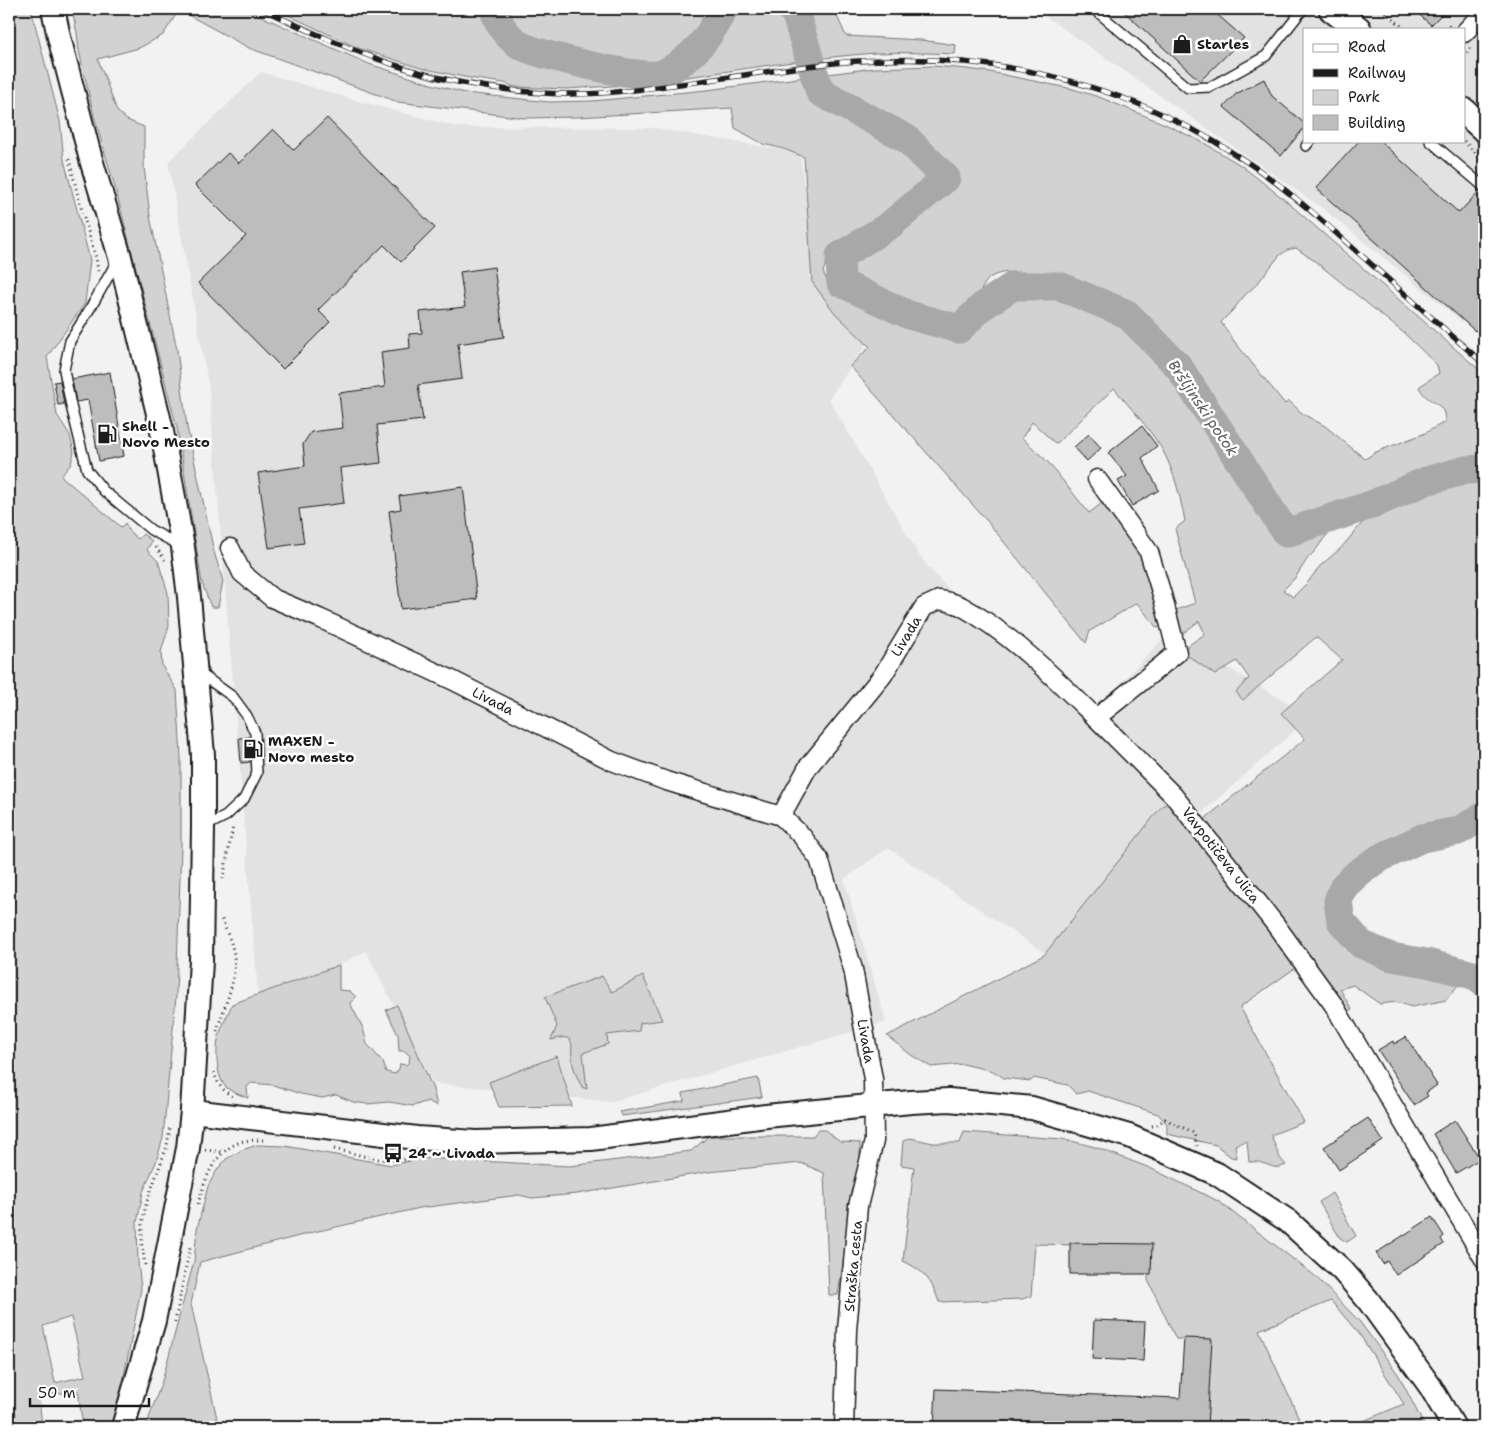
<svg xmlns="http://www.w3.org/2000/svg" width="1493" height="1436" font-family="'Shantell Sans',sans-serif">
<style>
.built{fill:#e2e2e2;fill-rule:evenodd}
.green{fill:#d2d2d2;stroke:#777;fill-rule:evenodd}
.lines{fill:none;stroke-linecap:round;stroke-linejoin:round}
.river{stroke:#a8a8a8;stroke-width:29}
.building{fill:#bdbdbd;stroke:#1c1c1c}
.service-casing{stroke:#1c1c1c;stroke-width:12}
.minor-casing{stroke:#1c1c1c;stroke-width:21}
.tertiary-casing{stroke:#1c1c1c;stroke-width:26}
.secondary-casing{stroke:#1c1c1c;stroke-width:29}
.path{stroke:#1c1c1c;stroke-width:3;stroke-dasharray:1 4;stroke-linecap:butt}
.service{stroke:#fff;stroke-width:9}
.minor{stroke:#fff;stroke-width:18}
.tertiary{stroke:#fff;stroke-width:22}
.secondary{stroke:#fff;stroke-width:25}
.rail-casing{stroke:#1c1c1c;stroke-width:5.5}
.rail{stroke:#fff;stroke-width:4;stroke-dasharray:11;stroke-linecap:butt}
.labels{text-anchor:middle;stroke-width:5;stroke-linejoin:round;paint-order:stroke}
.poi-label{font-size:14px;font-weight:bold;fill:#1c1c1c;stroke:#fff;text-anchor:start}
.street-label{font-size:14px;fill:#1c1c1c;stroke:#fff}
.water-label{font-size:15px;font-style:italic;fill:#5b5b5b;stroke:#fff}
</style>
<rect width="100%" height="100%" fill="#f2f2f2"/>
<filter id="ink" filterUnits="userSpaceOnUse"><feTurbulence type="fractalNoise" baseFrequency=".02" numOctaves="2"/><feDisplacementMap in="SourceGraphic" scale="10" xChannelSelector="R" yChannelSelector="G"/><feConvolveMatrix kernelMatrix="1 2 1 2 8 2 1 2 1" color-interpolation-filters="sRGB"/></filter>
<g filter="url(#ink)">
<g class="built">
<path d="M1035,9H1484V339L1322,208ZM1304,29H1464V141H1304Z"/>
<path d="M261,72L358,101L457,127L654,128L800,153L815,267L880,324L829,399L917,552L929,568L954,595L1097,709L1168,633L1311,716L1045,953L888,848L844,879L886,1022L611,1102L433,1083L366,951L259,1006L209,389L168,162Z"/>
</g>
<g class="green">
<path d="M9,9H31L60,121L64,160L90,260L85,303L47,357L57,415L70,435L74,452L71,464L61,476L121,527L125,523L130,532L138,539L143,534L152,541L147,550L158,561L168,593L169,626L161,652L162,666L177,690L181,758V848L176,996L163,1138L156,1162L143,1192L137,1223L138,1262L141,1289L120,1397L110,1427H83L78,1391L39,1396L42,1427H9ZM71,1317L85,1376L55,1383L43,1326Z"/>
<path d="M69,9H246L287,28L369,64L431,84L465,93L549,102L593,101L707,90L874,68L934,66L967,69L990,72L1073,89L1099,97L1165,124L1204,143L1242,166L1285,200L1484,374V462L1441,469L1367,502L1325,537L1315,551L1308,558L1295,578L1283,590L1293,597L1308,582L1320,566L1341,548L1368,516L1379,508L1428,487L1473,477H1484V806L1457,823L1435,824L1419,830L1361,863L1335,889L1333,912L1337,923L1348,939L1358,949L1369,957L1387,962L1462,980L1446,1000L1412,1007L1396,1002L1380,1004L1353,985L1340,989L1352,1010L1344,1013L1204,823L1207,817L1305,739L1281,713L1342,660L1316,637L1243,700L1236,692L1249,678L1237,661L1215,675L1183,652L1189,645L1205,634L1199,621L1182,634L1175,629L1171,612L1195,603L1175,529L1185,521C1179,491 1172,461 1154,437C1142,420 1127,404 1114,388L1056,444L1032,422L1022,438L1047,461L1089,513L1105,501L1143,557L1164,626L1157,628L1137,603L1090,631L1086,643L987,521L850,366L870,347L835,313L812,282L804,157L784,149L763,144L735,128L732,108L577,117L525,118L398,102L249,48L179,10L163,35L139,48L98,59L117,111L127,120L144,127V167L150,216L177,350L187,427L214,552L223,581L218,607H211L202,583L177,428L115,187L94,116L79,51L77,33L72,10ZM894,216L899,225L849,260L844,269L845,275L932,318C952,319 968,310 980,292C983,287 986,280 991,277C1007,268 1026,274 1043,277C1067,283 1090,289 1112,299C1144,313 1176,343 1197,370L1189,376L1164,358L1147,342L1122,323L1098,311L1039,291L1002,290L984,306L965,330L942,333L924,331L862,300L843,293L829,285L823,272L827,261L835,249ZM1296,248L1316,262L1405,334L1437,365L1439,373L1419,387C1428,406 1445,399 1445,422L1423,434L1376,452L1365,459L1325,426L1303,414L1289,401L1285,404L1234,341L1221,322L1232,311L1245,295L1257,284L1279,256L1287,250Z"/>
<path d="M275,9H484C487,15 488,25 492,30C510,56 548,65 577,71C595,74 613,73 628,85L566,89L515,87L504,83L469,78L421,68L358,48Z"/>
<path d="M502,9H716L693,43L659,64L622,66L585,60L540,46L520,37L510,28Z"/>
<path d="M734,9H777L791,20L807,17L801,9H836V14L846,36L921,40L956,45L955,54C928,53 901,52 875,53C810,58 745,69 680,78L708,51Z"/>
<path d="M1168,803L1181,817L1298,966L1240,1007L1304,1122L1271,1135L1280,1158L1286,1165C1274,1170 1273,1166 1262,1163C1258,1161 1253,1162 1249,1162L1247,1141L1235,1145L1237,1158L1231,1157L1216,1145L1167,1134V1124L1158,1114L1088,1091L1076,1094L1068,1085L1034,1078L1031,1081L1004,1078L993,1071L963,1064L931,1067L911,1055L887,1036L1044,955L1162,806Z"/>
<path d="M339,965V990L350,991L356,997L350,1003L363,1028L367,1044L383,1062L386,1072L395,1074L399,1069L400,1064L406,1065L409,1062L410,1056L405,1051H399L398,1035L386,1010L397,1005L433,1089L437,1106L428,1101L413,1106L389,1102L367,1104L353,1102L336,1095L322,1098L301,1094L273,1085L251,1083L247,1087L248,1098C241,1095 233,1093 227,1088C216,1079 215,1050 219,1036C222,1025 228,1014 232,1004Z"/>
<path d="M602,976L612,992L643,976L662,1020L640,1023L639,1031L607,1035L608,1044L583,1053L587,1089L582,1087C577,1077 572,1067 572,1056C571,1051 573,1044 570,1040C566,1035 557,1039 551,1040L557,1026L545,997Z"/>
<path d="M557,1056L572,1106L499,1107L489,1082Z"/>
<path d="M758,1078L762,1097L622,1116L619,1112L684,1101L683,1093Z"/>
<path d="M818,1130H825L840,1142L860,1143V1157L838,1295H829L824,1173L801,1163L708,1172L577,1194L532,1198L519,1195L420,1208L314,1232L200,1262L191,1304L219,1427H146L163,1378L194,1261L197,1229L208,1186L217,1170L226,1159L242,1150L257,1145L285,1146L391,1165L424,1158L569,1166L691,1151L709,1136H813Z"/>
<path d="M964,1132L1063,1139L1095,1147L1150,1168L1218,1201L1315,1276L1360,1322L1398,1374L1425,1427H1349L1404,1404L1360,1335L1331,1301L1259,1330L1303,1427H1206L1208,1340L1176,1339L1148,1280L1149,1247L1035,1244L1031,1296L1022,1299L939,1302C931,1279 924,1271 903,1261L914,1167L901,1165L903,1141L910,1138L933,1143H960Z"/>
<path d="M1332,1193L1356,1236L1347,1242L1340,1238L1319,1202Z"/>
</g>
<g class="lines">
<g class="river">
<path d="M494,9C498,24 506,36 520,45C537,55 646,81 662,74C678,67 695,53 706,38C713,29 718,18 724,9"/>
<path d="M791,9L795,12L820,92L907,139L946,178L890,225L840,256L841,283L909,315L959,329L983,306L1013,286H1059L1127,314L1178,366L1286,533L1371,505L1426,481L1466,470L1484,469"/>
<path d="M1484,816L1458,831L1422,838L1380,858L1358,873L1344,886L1338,901L1341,921L1361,944L1391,957L1427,963L1473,975L1484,983"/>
</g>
</g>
<g class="building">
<path d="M1121,9H1211L1244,38L1200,81Z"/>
<path d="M1413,9H1447L1431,25Z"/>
<path d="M1264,79L1272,96L1304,123V128L1281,156L1224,107L1236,94Z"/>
<path d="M327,118L435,228L401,262L384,245L318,310L330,322L283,369L198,283L246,236L195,185L228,153L239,163L273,129L294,150Z"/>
<path d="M1359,141H1380L1459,213L1479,191L1484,193V321L1475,331L1316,188Z"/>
<path d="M494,267L504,337L458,344L462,379L418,385L423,420L377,425L381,463L340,468L344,503L299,509L304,543L269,548L258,473L305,466L303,444L311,432L343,428L339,393L385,387L381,352L410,348L409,334L422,333L420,312L465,307L460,272Z"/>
<path d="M110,372L124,456L99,461L88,400L76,402L72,379Z"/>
<path d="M60,381L64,404L58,405L54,382Z"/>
<path d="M1142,426L1157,446L1142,458L1159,490L1132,506L1118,481L1127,476L1108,453Z"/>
<path d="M1089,434L1101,448L1087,461L1074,447Z"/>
<path d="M463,487L477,599L401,609L389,511L401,509L399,496Z"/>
<path d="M249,737L250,762L241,763L239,738Z"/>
<path d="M1406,1037L1437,1085L1426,1093L1428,1096L1414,1105L1378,1050L1393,1041L1394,1044Z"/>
<path d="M1368,1118L1383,1141L1339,1170L1324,1147Z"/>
<path d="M1455,1120L1480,1159L1456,1173L1433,1134Z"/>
<path d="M1432,1217L1444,1236L1441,1239L1444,1244L1396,1275L1387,1261L1383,1264L1376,1253Z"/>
<path d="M1070,1243L1152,1244L1151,1274H1070Z"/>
<path d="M1094,1320L1145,1322L1143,1361L1092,1359Z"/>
<path d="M1184,1338L1212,1339L1207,1427H934L936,1389L1180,1398Z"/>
</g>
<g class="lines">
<defs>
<g id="service">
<path d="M1094,9L1188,88L1210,87L1266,56L1303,9"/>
<path d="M1430,141L1484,187"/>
<path d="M1306,146L1310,141"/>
<path d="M117,261L94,302L70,341L64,370L71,406L87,470L104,491L151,530L181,546"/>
<path d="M198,672L233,697L247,716L255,733L257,773L244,799L226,816L204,827"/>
</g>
<g id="minor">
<path d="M1464,33L1484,12"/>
<path d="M1097,479L1149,552L1163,598L1177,653L1096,718L1173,795L1275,924L1333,1004L1484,1259"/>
<path d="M230,548L242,573L272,598L319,618L452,680L612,761L666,781L781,816L801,835L819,859L853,969L873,1079L874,1141L858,1206L847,1330L844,1427"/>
<path d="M781,816L808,767L883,675L924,607L939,600C946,601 954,603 961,606C1010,633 1056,679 1096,718"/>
</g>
<g id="tertiary">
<path d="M53,9L59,37L90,156L120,257L161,426L183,547L189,597L203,755V827L201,961L192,1111L188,1148L154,1321L123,1427"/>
<path d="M192,1111L417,1138L475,1142L591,1139L766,1116L911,1102L949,1100L1032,1108L1129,1136L1217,1174L1288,1221L1342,1270L1368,1300L1430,1386L1454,1427"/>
</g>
<g id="secondary">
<path d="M1332,9L1358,29"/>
<path d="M1464,111L1484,129"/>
</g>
</defs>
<use href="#service" class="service-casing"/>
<use href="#minor" class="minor-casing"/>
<use href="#tertiary" class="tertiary-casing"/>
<use href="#secondary" class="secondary-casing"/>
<g class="path">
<path d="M1381,9L1405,29"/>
<path d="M1445,29L1450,24"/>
<path d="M1464,57L1471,47"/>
<path d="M1464,141L1484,162"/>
<path d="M69,159L80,204L96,258L98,271"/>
<path d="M156,547L165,560"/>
<path d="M223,879L233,826"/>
<path d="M217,1031C224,1006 237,982 234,955C232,942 225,929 221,917"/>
<path d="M214,1072C217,1083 222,1090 232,1096"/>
<path d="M1152,1126L1157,1125L1165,1119L1194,1133L1197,1146"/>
<path d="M334,1149C363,1155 386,1165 416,1158"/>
<path d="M205,1150L224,1152"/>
<path d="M198,1204C205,1178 215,1149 244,1141C250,1140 257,1140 263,1140"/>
<path d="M145,1265L142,1245V1225L146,1204L167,1146L170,1126"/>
<path d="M175,1322L190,1247"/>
</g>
<use href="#service" class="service"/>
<use href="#minor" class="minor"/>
<use href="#tertiary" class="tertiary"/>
<use href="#secondary" class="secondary"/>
<defs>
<g id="rail">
<path d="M262,9C311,32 360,55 411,70C459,85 513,92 563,94C616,95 670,85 723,78C776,71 829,61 883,60C956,57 1030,67 1100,90C1153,107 1204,133 1250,164C1286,188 1322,220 1354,249C1397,287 1441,326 1484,364"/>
<path d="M1483,334L1484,335"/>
</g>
</defs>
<use href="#rail" class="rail-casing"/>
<use href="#rail" class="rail"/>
</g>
</g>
<defs>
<symbol id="shop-bare" viewBox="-9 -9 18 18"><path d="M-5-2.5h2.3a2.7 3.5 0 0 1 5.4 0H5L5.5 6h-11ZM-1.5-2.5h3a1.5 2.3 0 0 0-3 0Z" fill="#1c1c1c" stroke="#fff" stroke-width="2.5" paint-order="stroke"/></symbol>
<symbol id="fuel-bare" viewBox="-9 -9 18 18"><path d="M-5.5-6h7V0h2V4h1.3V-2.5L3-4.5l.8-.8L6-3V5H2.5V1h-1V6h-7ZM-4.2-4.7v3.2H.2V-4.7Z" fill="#1c1c1c" stroke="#fff" stroke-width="2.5" paint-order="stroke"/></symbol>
<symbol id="bus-bare" viewBox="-9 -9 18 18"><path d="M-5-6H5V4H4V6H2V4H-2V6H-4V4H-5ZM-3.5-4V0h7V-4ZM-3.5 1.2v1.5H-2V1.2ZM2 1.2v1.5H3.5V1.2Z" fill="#1c1c1c" stroke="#fff" stroke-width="2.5" paint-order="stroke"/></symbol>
</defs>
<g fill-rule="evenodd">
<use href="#shop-bare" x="1168" y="30" width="28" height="28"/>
<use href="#fuel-bare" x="93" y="420" width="28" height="28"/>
<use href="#fuel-bare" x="239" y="735" width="28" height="28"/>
<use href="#bus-bare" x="379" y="1139" width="28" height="28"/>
</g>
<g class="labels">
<g class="poi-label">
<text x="1197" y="49">Starles</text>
<text x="122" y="431">Shell -<tspan x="122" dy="16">Novo Mesto</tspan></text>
<text x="268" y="746">MAXEN -<tspan x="268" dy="16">Novo mesto</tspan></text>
<text x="408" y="1158">24 ~ Livada</text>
</g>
<g class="street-label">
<text transform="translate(906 636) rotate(-59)" y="5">Livada</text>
<text transform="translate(493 701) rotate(27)" y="5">Livada</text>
<text transform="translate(1221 855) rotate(52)" y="5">Vavpotičeva ulica</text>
<text transform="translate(866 1041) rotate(80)" y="5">Livada</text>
<text transform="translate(853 1266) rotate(-85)" y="5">Straška cesta</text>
</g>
<g class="water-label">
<text transform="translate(1203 408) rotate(56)" y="5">Bršljinski potok</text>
</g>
</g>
<rect width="1493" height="1436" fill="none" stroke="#fff" stroke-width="30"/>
<rect x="15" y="15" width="1463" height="1406" fill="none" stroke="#1c1c1c" stroke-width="2" filter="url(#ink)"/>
<rect x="1303" y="28" width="162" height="115" fill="#ffffff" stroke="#a4a4a4"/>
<rect x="1313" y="44" width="25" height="8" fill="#ffffff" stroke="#a4a4a4"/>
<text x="1348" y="52" font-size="15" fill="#1c1c1c">Road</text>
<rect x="1313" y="69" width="25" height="8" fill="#1c1c1c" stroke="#a4a4a4"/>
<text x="1348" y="78" font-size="15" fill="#1c1c1c">Railway</text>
<rect x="1313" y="90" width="25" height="15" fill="#d2d2d2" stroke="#a4a4a4"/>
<text x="1348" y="102" font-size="15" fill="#1c1c1c">Park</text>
<rect x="1313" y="115" width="25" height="15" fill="#bdbdbd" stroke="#a4a4a4"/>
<text x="1348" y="128" font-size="15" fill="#1c1c1c">Building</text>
<path d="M30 1398v8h119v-8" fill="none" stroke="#1c1c1c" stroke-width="2.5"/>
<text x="38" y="1398" font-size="15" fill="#1c1c1c" stroke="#ffffff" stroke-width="4" paint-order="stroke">50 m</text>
</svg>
